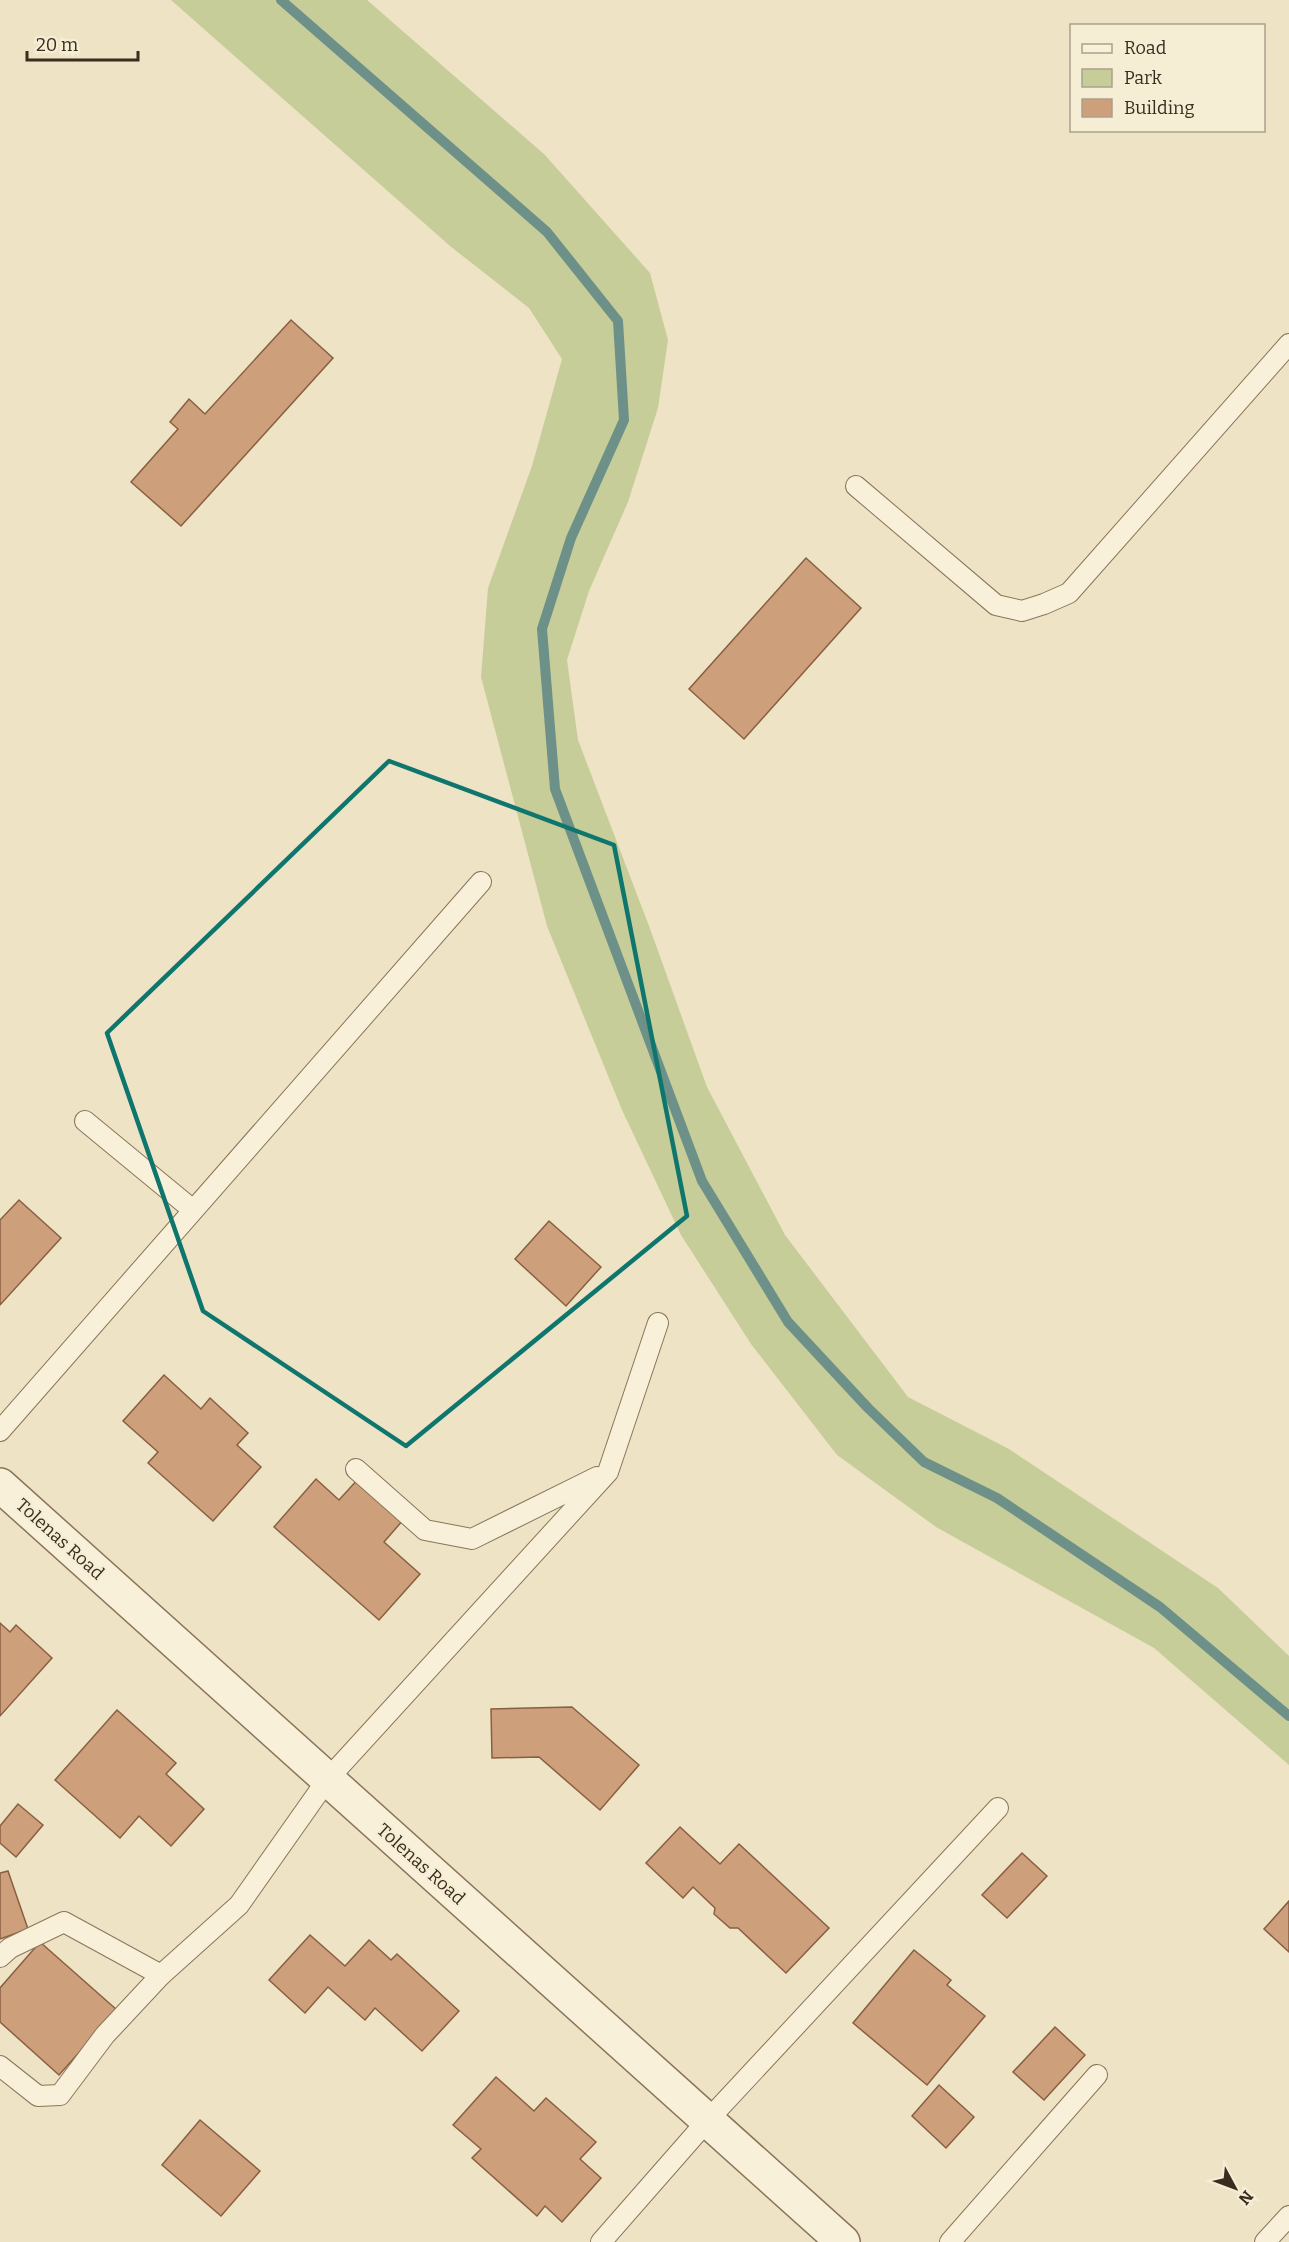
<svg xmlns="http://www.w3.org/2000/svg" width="1289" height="2242" font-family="Bitter,serif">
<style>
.green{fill:#c6cd99}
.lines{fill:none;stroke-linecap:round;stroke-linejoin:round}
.stream{stroke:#6d9189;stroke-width:10}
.building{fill:#cd9f7b;stroke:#895f41;stroke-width:1.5}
.service-casing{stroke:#8a755b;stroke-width:22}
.minor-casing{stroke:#8a755b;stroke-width:36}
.service{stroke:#f9f0d9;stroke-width:20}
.minor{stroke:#f9f0d9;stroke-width:33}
.marked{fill:none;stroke:#0f766e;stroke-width:4.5;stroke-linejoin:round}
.labels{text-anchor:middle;stroke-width:4.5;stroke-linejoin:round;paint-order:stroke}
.street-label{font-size:18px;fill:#3a2d1f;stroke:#f6edd5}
</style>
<rect width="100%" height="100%" fill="#eee3c5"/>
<path class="green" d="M171,0H367L544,154L650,273L668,340L658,408L628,502L589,591L567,660L578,740L649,926L707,1087L785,1235L908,1397L1009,1449L1218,1588L1289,1656V1765L1154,1648L936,1527L837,1455L751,1344L681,1235L622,1110L547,926L481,677L488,588L532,466L562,359L529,308L450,246Z"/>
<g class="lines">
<path class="stream" d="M281,0L547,232L618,321L624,420L571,538L542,629L555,789L702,1181L788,1322L868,1408L924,1462L997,1498L1160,1607L1289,1716"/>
</g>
<g class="building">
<path d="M291,320L333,358L181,526L131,482L178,429L170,422L189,399L205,414Z"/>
<path d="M806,558L861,608L744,739L689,689Z"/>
<path d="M19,1200L61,1238L0,1305V1220Z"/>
<path d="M549,1221L601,1267L566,1306L515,1259Z"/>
<path d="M164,1375L201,1409L210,1398L248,1433L237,1445L261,1467L213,1521L148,1463L158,1452L123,1421Z"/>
<path d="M359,1478L404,1519L384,1542L420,1574L379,1620L274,1527L316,1479L339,1500Z"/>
<path d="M0,1623L10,1632L16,1625L52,1658L0,1716Z"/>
<path d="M572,1707L639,1765L600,1810L539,1757L492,1758L491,1709Z"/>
<path d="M117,1710L176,1763L166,1774L204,1809L171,1846L139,1816L120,1838L55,1780Z"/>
<path d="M18,1804L43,1825L16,1857L0,1843V1826Z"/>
<path d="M680,1827L720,1864L739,1844L829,1928L786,1973L738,1928H730L714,1914L715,1908L693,1887L683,1898L646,1863Z"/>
<path d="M1022,1853L1047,1876L1007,1918L982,1895Z"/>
<path d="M8,1871L28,1929L0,1939V1873Z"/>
<path d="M1289,1901V1952L1264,1929Z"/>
<path d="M310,1935L345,1966L369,1940L391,1960L397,1954L459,2011L422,2051L375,2008L365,2020L328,1987L305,2013L269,1980Z"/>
<path d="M40,1942L117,2010L59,2075L0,2022V1988Z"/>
<path d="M914,1950L951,1980L947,1985L985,2016L927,2085L853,2023Z"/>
<path d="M1055,2027L1085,2055L1044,2100L1013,2072Z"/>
<path d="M496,2077L534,2111L546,2098L596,2142L580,2159L601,2178L562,2222L545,2206L537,2216L472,2158L481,2149L453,2125Z"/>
<path d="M939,2085L974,2117L946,2148L912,2116Z"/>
<path d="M200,2120L260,2171L221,2216L162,2165Z"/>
</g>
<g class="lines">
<defs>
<g id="service">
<path d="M856,486L996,605L1022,611L1044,604L1069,593L1289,344"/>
<path d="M85,1121L193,1210"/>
<path d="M0,1431L481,882"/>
<path d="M356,1469L425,1530L472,1539L597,1477"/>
<path d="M0,1957L10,1948L64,1922L161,1975"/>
<path d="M0,2066L38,2096L60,2095L105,2035L161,1975L239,1905L327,1780L608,1472L658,1323"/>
<path d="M601,2242L707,2121L998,1808"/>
<path d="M950,2242L1097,2075"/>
<path d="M1265,2242L1289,2216"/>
</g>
<path id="minor" d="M0,1485L843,2242"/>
</defs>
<use href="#service" class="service-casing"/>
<use href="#minor" class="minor-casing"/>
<use href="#service" class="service"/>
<use href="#minor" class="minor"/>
</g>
<path class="marked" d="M389,761L614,845L687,1216L406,1446L203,1311L107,1033Z"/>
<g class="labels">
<g class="street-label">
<text transform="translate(60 1539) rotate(42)" y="6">Tolenas Road</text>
<text transform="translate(421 1864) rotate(42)" y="6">Tolenas Road</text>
</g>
</g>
<rect x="1070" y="24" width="195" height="108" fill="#f6edd5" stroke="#aba08c" stroke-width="1.5"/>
<rect x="1082" y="44" width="30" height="9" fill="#f9f0d9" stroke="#aba08c" stroke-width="1.5"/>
<text x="1124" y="54" font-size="18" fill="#3a2d1f">Road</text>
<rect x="1082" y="69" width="30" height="18" fill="#c6cd99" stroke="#aba08c" stroke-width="1.5"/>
<text x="1124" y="84" font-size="18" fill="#3a2d1f">Park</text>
<rect x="1082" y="99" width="30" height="18" fill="#cd9f7b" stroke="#aba08c" stroke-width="1.5"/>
<text x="1124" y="114" font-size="18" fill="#3a2d1f">Building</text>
<g transform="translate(1235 2188) rotate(131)" stroke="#f6edd5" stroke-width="4.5" paint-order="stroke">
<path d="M0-4.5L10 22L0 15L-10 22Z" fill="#3a2d1f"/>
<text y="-9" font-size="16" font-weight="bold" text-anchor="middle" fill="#3a2d1f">N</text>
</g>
<path d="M27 51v9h111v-9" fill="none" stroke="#3a2d1f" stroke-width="3"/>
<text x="36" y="51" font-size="18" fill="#3a2d1f" stroke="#f6edd5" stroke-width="4.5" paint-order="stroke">20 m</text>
</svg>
